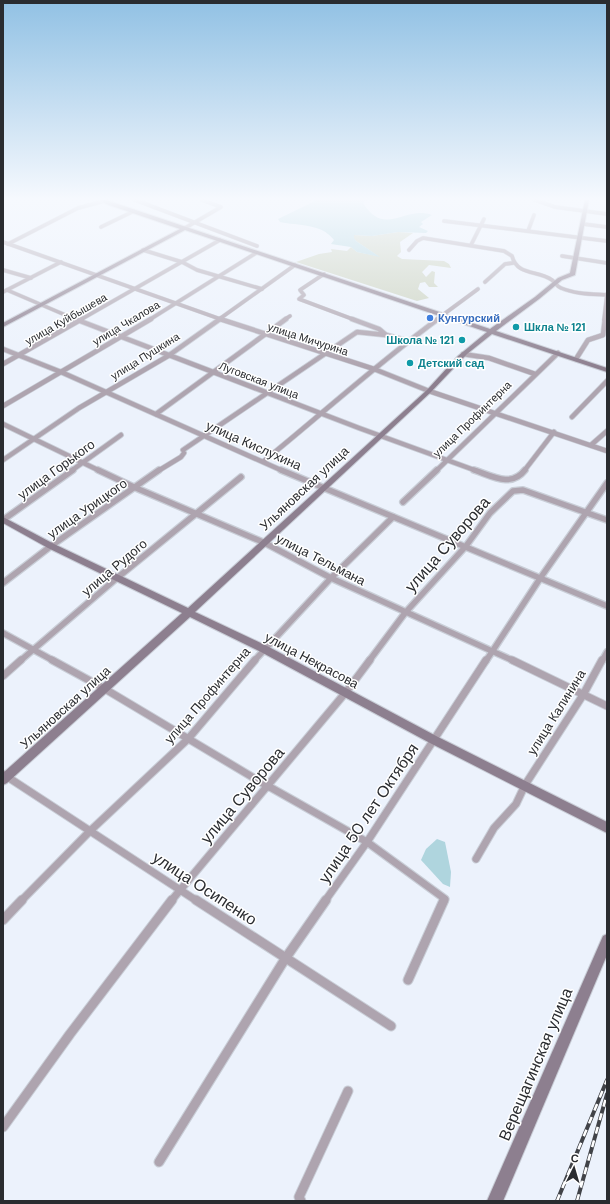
<svg xmlns="http://www.w3.org/2000/svg" width="610" height="1204" font-family="'DM Sans',sans-serif">
<style>
.green{fill:#cad1bd}
.water{fill:#afd5de}
.lines{fill:none;stroke-linecap:round;stroke-linejoin:round}
.street-far4-casing{stroke:#c9ced7;stroke-width:4.5}
.street-far3-casing{stroke:#c9ced7;stroke-width:6}
.street-far2-casing{stroke:#c9ced7;stroke-width:8}
.street-far1-casing{stroke:#c9ced7;stroke-width:9}
.street-casing{stroke:#c9ced7;stroke-width:11}
.secondary-casing{stroke:#c9ced7;stroke-width:2}
.street-far4{stroke:#aea4af;stroke-width:3.5}
.street-far3{stroke:#aea4af;stroke-width:4.5}
.street-far2{stroke:#aea4af;stroke-width:5.5}
.street-far1{stroke:#aea4af;stroke-width:7}
.street{stroke:#aea4af;stroke-width:9}
.secondary{fill:#8d7f8f;fill-rule:evenodd}
.rail-casing{stroke:#414348;stroke-width:4}
.rail{stroke:#fff;stroke-width:2.5;stroke-dasharray:7;stroke-linecap:butt}
.shop-dot{fill:#3f7fe0;stroke:#fff;stroke-width:1.5}
.culture-dot{fill:#0f9aa8;stroke:#fff;stroke-width:1.5}
.labels{text-anchor:middle;stroke-width:3;stroke-linejoin:round;paint-order:stroke}
.far-shop-label{font-size:11px;font-weight:bold;fill:#366cbe;stroke:#fff;text-anchor:start}
.far-street-label{font-size:11px;fill:#2a2c30;stroke:#fff}
.far-culture-label{font-size:11px;font-weight:bold;fill:#0d838f;stroke:#fff;text-anchor:start}
.street-label{font-size:13px;fill:#2a2c30;stroke:#fff}
.near-street-label{font-size:16px;fill:#2a2c30;stroke:#fff}
</style>
<rect width="100%" height="100%" fill="#ecf2fc"/>
<path class="green" d="M398,232L413,233L400,242L401,252L397,256L402,259L444,261L449,264L451,268L429,265L422,272L426,277L432,271L435,272L434,283L438,287H429L425,282L420,283L418,289L429,298L417,301L296,262L319,254L332,252L331,249L347,251L351,247L357,252L378,256L356,241L353,238L354,235L372,236Z"/>
<g class="water">
<path d="M317,200H366L363,203C385,238 405,205 432,215L421,222L423,224L419,227L428,231L426,233L398,232L372,236L354,235V238L356,241L380,257L357,252L351,247L331,244L334,240C321,223 299,226 280,222L278,219Z"/>
<path d="M437,839L445,842L451,872L450,887L443,884L421,860L426,849Z"/>
</g>
<g class="lines">
<defs>
<g id="street-far4">
<path d="M135,200L257,246"/>
<path d="M535,200L555,207L607,214"/>
<path d="M444,221L607,241"/>
<path d="M583,224L607,227"/>
<path d="M101,227L134,211"/>
<path d="M185,228L221,207L202,200"/>
<path d="M528,231L534,215"/>
<path d="M3,242L223,320"/>
<path d="M8,244L78,208L108,200"/>
<path d="M471,245L484,219"/>
<path d="M143,250L182,262L197,270L262,289"/>
<path d="M409,250L417,241L423,238L504,251L512,256C517,276 538,270 552,280C556,283 557,287 561,288C575,294 592,294 607,295"/>
<path d="M562,256L607,263"/>
<path d="M3,270L31,278"/>
<path d="M324,274L300,290L304,295L299,299L355,320"/>
<path d="M485,282L505,264L513,263"/>
<path d="M7,290L77,320"/>
<path d="M3,292L61,262"/>
<path d="M80,320L220,240"/>
<path d="M149,320L256,253"/>
<path d="M218,320L295,265"/>
<path d="M284,320L290,316"/>
<path d="M436,320L478,289"/>
<path d="M604,320L607,294"/>
</g>
<g id="street-far3">
<path d="M75,319L359,428L477,471"/>
<path d="M220,319L374,369L429,391L607,451"/>
<path d="M352,319L379,329L386,335L408,341"/>
<path d="M3,349L61,372L283,471"/>
<path d="M463,354L489,358L535,374"/>
<path d="M576,359L588,340L603,335L605,319"/>
<path d="M3,364L82,319"/>
<path d="M3,406L151,319"/>
<path d="M156,414L286,319"/>
<path d="M572,417L607,381"/>
<path d="M3,424L100,471"/>
<path d="M591,445L607,431"/>
<path d="M183,450L357,332L386,335"/>
<path d="M3,460L79,408L168,356L220,319"/>
<path d="M264,461C322,414 378,363 438,319"/>
<path d="M71,471L121,435"/>
<path d="M158,471L181,457L184,453"/>
<path d="M436,471L558,353"/>
<path d="M524,471L554,432"/>
</g>
<g id="street-far2">
<path d="M98,470L136,488L265,543L331,578L514,661"/>
<path d="M281,470L607,606"/>
<path d="M474,470C492,476 511,488 525,470"/>
<path d="M403,502L437,470"/>
<path d="M3,520L73,470"/>
<path d="M3,583L51,546L159,470"/>
<path d="M3,633L54,661"/>
<path d="M20,661L117,578L241,477"/>
<path d="M254,661L331,578L393,517"/>
<path d="M369,661L405,613L466,546L490,513L513,491L523,490L607,520"/>
<path d="M486,661L541,577L607,483"/>
<path d="M602,661L607,652"/>
</g>
<g id="street-far1">
<path d="M52,660L105,689L269,787"/>
<path d="M512,660L607,706"/>
<path d="M3,676L21,660"/>
<path d="M3,774L197,901"/>
<path d="M268,786L367,842L445,899L444,901"/>
<path d="M476,859L494,828L516,804L525,785L583,695L602,660"/>
<path d="M21,901L90,831L188,739L255,660"/>
<path d="M171,901L346,692L370,660"/>
<path d="M325,901L367,842L486,660"/>
</g>
<g id="street">
<path d="M196,900L391,1026"/>
<path d="M3,920L22,900"/>
<path d="M408,980L444,900"/>
<path d="M3,1127L70,1034L172,900"/>
<path d="M159,1162L285,959L326,900"/>
<path d="M301,1201L299,1197L348,1091"/>
</g>
<g id="secondary">
<path d="M101,200H106L490,329L535,297L558,278L570,273L585,200H589L575,275L562,280L539,299L496,331L607,368V372L492,334L467,354L431,392L195,612L267,646L438,737L607,822V833L430,743L261,652L190,617L7,783L3,785V773L182,613L48,548L3,523V517L54,544L188,608L427,390L458,356L487,332L185,230L3,327V323L180,229L106,204Z"/>
<path d="M607,934V955L503,1201H487L603,936Z"/>
</g>
</defs>
<use href="#street-far4" class="street-far4-casing"/>
<use href="#street-far3" class="street-far3-casing"/>
<use href="#street-far2" class="street-far2-casing"/>
<use href="#street-far1" class="street-far1-casing"/>
<use href="#street" class="street-casing"/>
<use href="#secondary" class="secondary-casing"/>
<use href="#street-far4" class="street-far4"/>
<use href="#street-far3" class="street-far3"/>
<use href="#street-far2" class="street-far2"/>
<use href="#street-far1" class="street-far1"/>
<use href="#street" class="street"/>
<use href="#secondary" class="secondary"/>
<defs>
<g id="rail">
<path d="M557,1201L607,1080"/>
<path d="M577,1201L607,1094"/>
</g>
</defs>
<use href="#rail" class="rail-casing"/>
<use href="#rail" class="rail"/>
</g>
<linearGradient id="sky" x2="0" y2="1"><stop stop-color="#91c1e4"/><stop offset="0.54" stop-color="#f6f9fe"/><stop offset="1" stop-color="#f6f9fe" stop-opacity="0"/></linearGradient>
<rect width="610" height="368" fill="url(#sky)"/>
<circle class="shop-dot" cx="430" cy="318" r="4"/>
<g class="culture-dot">
<circle cx="516" cy="327" r="4"/>
<circle cx="462" cy="340" r="4"/>
<circle cx="410" cy="363" r="4"/>
</g>
<g class="labels">
<g class="far-shop-label">
<text x="438" y="322">Кунгурский</text>
</g>
<g class="far-street-label">
<text transform="translate(66 319) rotate(-30)" y="4">улица Куйбышева</text>
<text transform="translate(126 323) rotate(-31)" y="4">улица Чкалова</text>
<text transform="translate(308 339) rotate(18)" y="4">улица Мичурина</text>
<text transform="translate(145 356) rotate(-32)" y="4">улица Пушкина</text>
<text transform="translate(259 380) rotate(21)" y="4">Луговская улица</text>
<text transform="translate(472 419) rotate(-44)" y="4">улица Профинтерна</text>
</g>
<g class="far-culture-label">
<text x="524" y="331">Шкла № 121</text>
<text x="454" y="344" text-anchor="end">Школа № 121</text>
<text x="418" y="367">Детский сад</text>
</g>
<g class="street-label">
<text transform="translate(254 445) rotate(24)" y="5">улица Кислухина</text>
<text transform="translate(56 469) rotate(-36)" y="5">улица Горького</text>
<text transform="translate(304 488) rotate(-43)" y="5">Ульяновская улица</text>
<text transform="translate(87 508) rotate(-35)" y="5">улица Урицкого</text>
<text transform="translate(321 559) rotate(27)" y="5">улица Тельмана</text>
<text transform="translate(114 567) rotate(-40)" y="5">улица Рудого</text>
<text transform="translate(312 660) rotate(28)" y="5">улица Некрасова</text>
<text transform="translate(207 695) rotate(-49)" y="5">улица Профинтерна</text>
<text transform="translate(65 707) rotate(-42)" y="5">Ульяновская улица</text>
<text transform="translate(556 712) rotate(-58)" y="5">улица Калинина</text>
</g>
<g class="near-street-label">
<text transform="translate(447 544) rotate(-49)" y="6">улица Суворова</text>
<text transform="translate(242 795) rotate(-50)" y="6">улица Суворова</text>
<text transform="translate(368 813) rotate(-56)" y="6">улица 50 лет Октября</text>
<text transform="translate(205 888) rotate(33)" y="6">улица Осипенко</text>
<text transform="translate(535 1064) rotate(-67)" y="6">Верещагинская улица</text>
</g>
</g>
<rect width="610" height="1204" fill="none" stroke="#2a2c30" stroke-width="8"/>
<g transform="translate(574 1168) rotate(5)" stroke="#ffffff" stroke-width="3" paint-order="stroke">
<path d="M0-3L7 15L0 10L-7 15Z" fill="#2a2c30"/>
<text y="-6" font-size="11" font-weight="bold" text-anchor="middle" fill="#2a2c30">С</text>
</g>
</svg>
